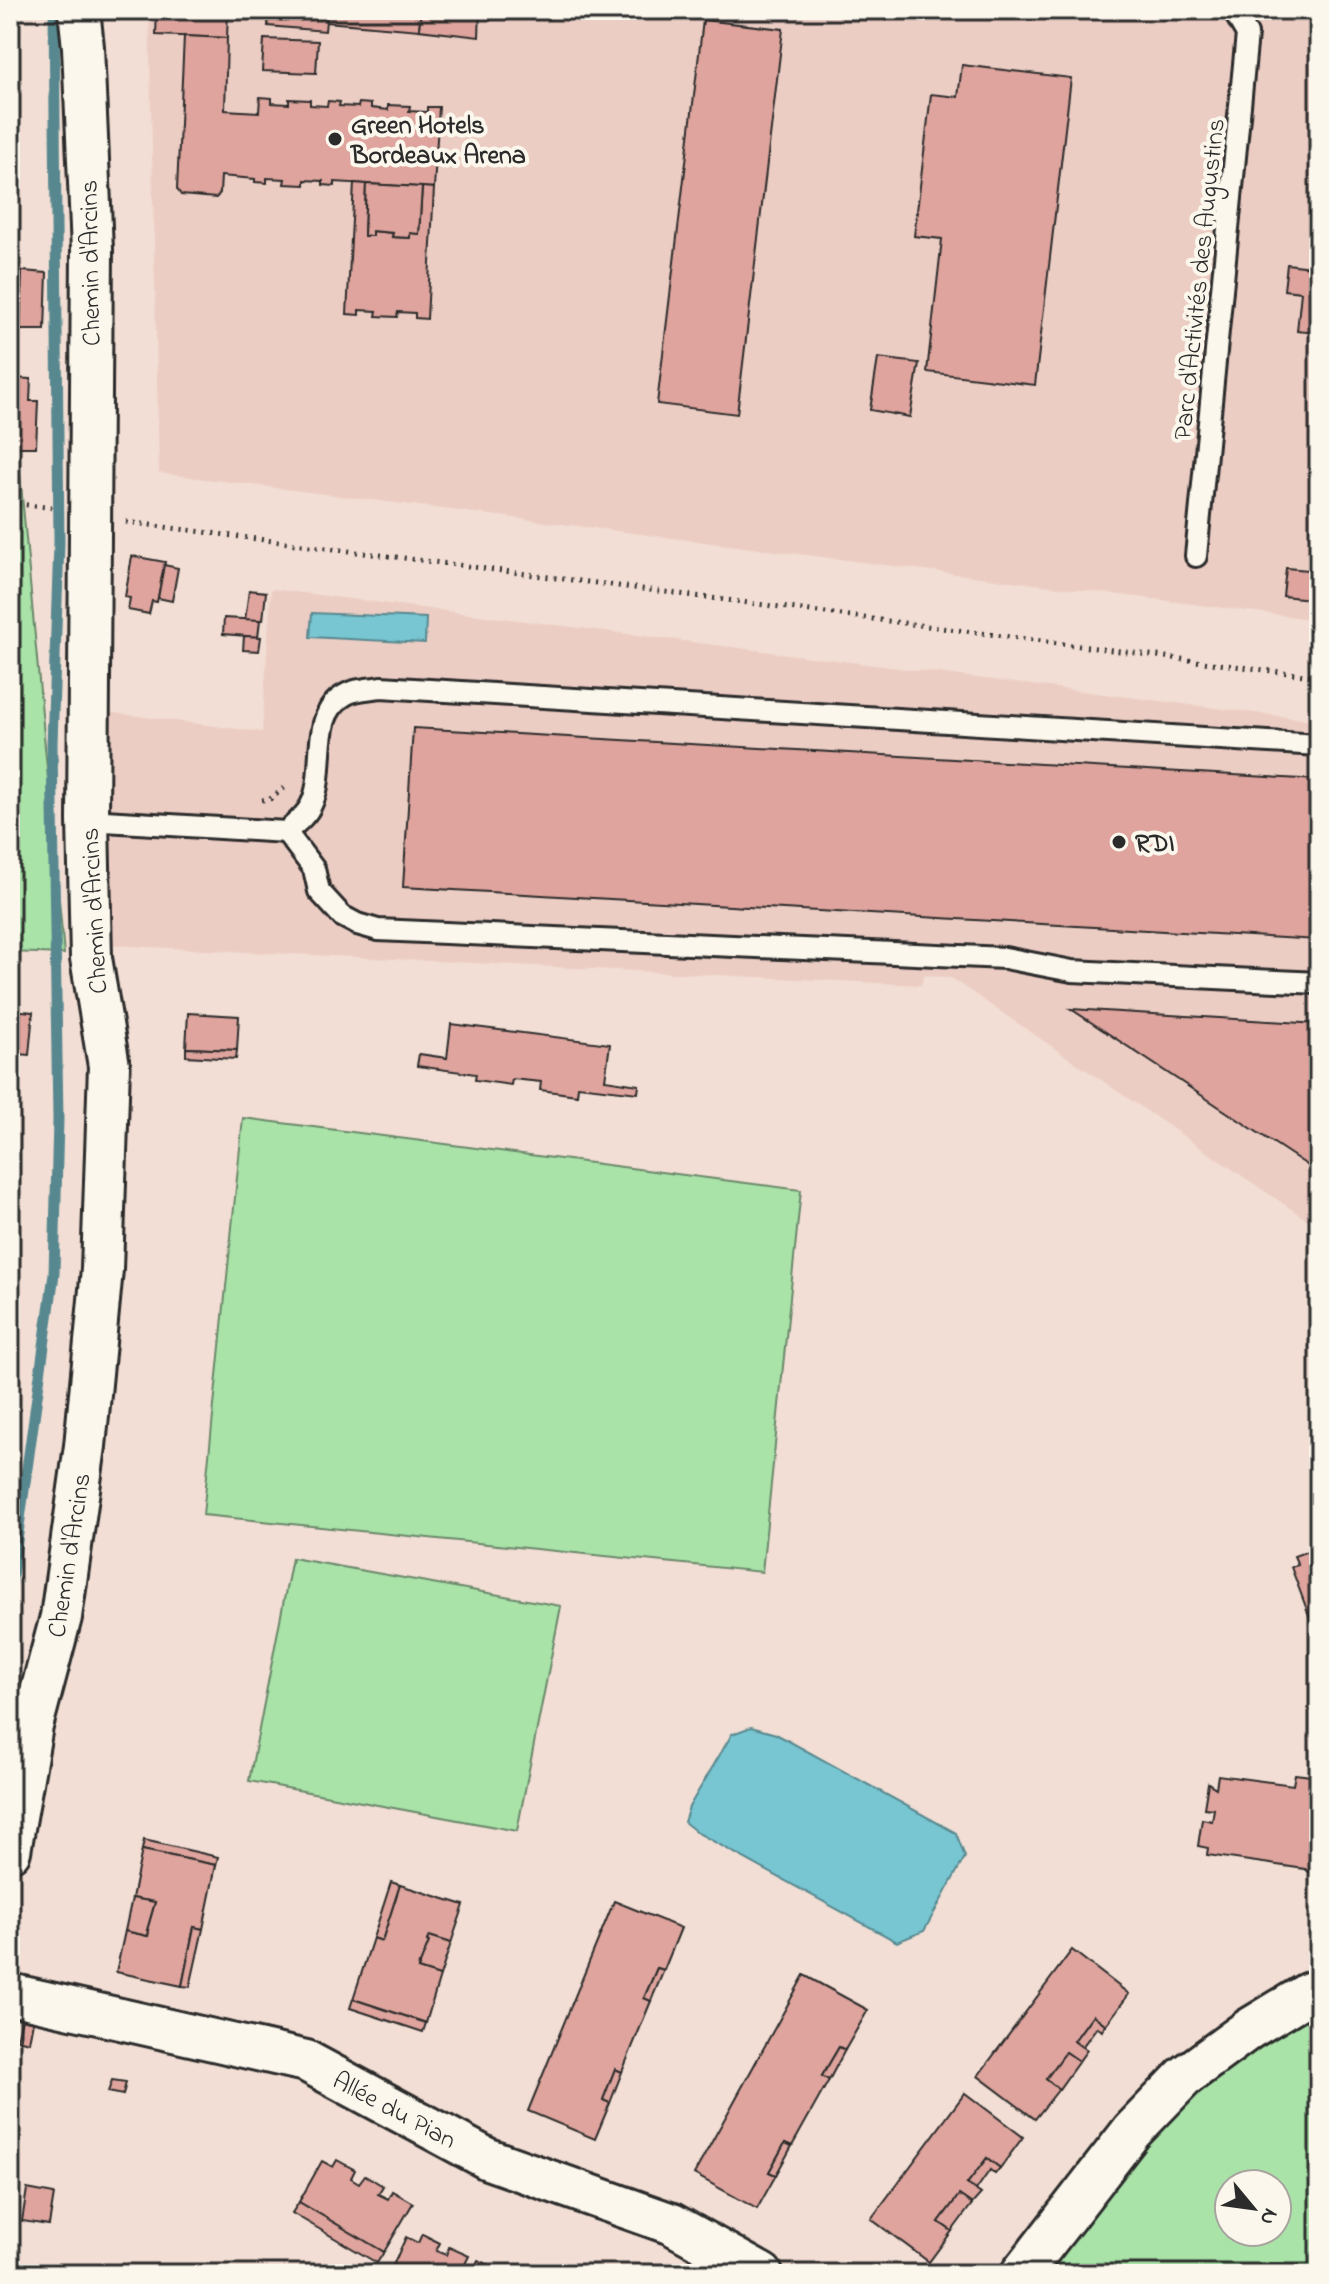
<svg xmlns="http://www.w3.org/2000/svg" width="1329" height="2284" font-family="'Indie Flower',sans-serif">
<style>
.built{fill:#eccdc4}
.green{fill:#a9e3a8;stroke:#6a876a;stroke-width:2;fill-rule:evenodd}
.water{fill:#77c6d2;stroke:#59888f;stroke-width:2}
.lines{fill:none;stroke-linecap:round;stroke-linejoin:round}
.stream{stroke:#59888f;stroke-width:11}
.building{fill:#dea49d;stroke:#2b2b2b;stroke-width:2}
.lane-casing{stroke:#2b2b2b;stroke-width:26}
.street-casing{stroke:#2b2b2b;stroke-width:46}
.path{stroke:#2b2b2b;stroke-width:5;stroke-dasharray:2 6;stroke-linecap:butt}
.lane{stroke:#fbf7ec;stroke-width:20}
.street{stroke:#fbf7ec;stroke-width:40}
.poi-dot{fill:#2b2b2b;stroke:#fbf7ec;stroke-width:3}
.labels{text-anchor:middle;stroke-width:8;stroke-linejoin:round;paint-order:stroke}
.poi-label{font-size:26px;font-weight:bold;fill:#2b2b2b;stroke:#fbf7ec;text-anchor:start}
.street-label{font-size:26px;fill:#2b2b2b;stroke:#fbf7ec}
</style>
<rect width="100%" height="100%" fill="#f2ded4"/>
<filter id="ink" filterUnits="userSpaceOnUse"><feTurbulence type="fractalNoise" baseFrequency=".0125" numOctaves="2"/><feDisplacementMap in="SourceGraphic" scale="16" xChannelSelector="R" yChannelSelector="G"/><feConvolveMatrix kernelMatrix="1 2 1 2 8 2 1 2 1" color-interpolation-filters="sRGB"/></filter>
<g filter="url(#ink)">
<g class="built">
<path d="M149,10H1319V620L159,473Z"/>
<path d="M271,589L1319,721V1228L951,978L924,975L921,985L109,945L106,712L262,732Z"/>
</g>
<g class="green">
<path d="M10,364L64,954L10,952Z"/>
<path d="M243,1118L801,1190L762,1572L203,1515Z"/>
<path d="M292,1558L561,1606L517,1831L249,1781Z"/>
<path d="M1319,1994V2274H1036L1155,2118ZM1229,2184H1277V2232H1229Z"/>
</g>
<g class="water">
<path d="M312,613L426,618L425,643L310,637Z"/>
<path d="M751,1727L776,1734L956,1833L965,1857L924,1931L897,1942L698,1833L684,1822L689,1807L732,1734Z"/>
</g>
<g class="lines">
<path class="stream" d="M10,1591L54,1274L58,1119L52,744L59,543L54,10"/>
</g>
<g class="building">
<path d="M157,10H228L227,38L156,35Z"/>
<path d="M269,10H327L325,31L268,26Z"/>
<path d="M327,10H421L419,30L326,22Z"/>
<path d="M421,10H480L479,37L419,30Z"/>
<path d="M703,20L783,29L737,414L657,404Z"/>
<path d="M184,36L227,38L225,110L259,112L260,97L272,98V103L289,104V99L310,100V105L327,106L328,101L340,102L339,106L358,107L359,103L371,104V108L388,110V105L410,106L409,111L427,112V107H439L434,188L335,182V186L323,185V181L305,180V185L284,184L285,179L267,178V183L255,182V179L221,176L220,193L216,198L181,195L177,189Z"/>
<path d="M264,39L318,41L316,73L262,71Z"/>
<path d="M962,65L1071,78L1035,385L927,372L942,239L914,236L931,94L958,97Z"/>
<path d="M354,183L366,184L364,236H372V231L393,233L392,237L410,238V233L419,234L422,187L434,188L427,319L415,318V313L398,312L397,317L376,316L377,311L359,310V315L347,314Z"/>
<path d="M366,184L422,187L419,234L410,233V238L392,237L393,233L372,231V236H364Z"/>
<path d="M1287,264L1319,268V333L1297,331L1301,292L1284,290Z"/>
<path d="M10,271H22L20,330H10Z"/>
<path d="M22,271L47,273L45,330H20Z"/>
<path d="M878,358L919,363L910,417L870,410Z"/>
<path d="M10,378L31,379L30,401H38L36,447H10Z"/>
<path d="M132,556L165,562L157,602L152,601L149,614L128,610L130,598L125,597Z"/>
<path d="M164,565L178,568L172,601L158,598Z"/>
<path d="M1286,568L1319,571V600L1283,596Z"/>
<path d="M249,590L266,592L263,620H245Z"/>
<path d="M224,618L260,620L258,637L223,634Z"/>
<path d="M244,636L261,637L259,651L243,650Z"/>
<path d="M413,728L1319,780V940L403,887Z"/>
<path d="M1071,1009L1319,1024V1173Z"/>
<path d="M10,1010L33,1012L29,1055L10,1053Z"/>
<path d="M188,1013L239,1016L237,1050L186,1048Z"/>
<path d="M451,1024L610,1044L605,1080L639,1085L638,1093L578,1086L577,1095L540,1090L541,1082L512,1079L511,1085L475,1080L476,1074L417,1066L419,1054L447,1058Z"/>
<path d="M186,1048L237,1050L236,1059L186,1056Z"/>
<path d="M1319,1547V1642L1291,1567L1298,1565L1294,1556Z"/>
<path d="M1295,1774L1319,1777V1879L1305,1869L1207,1855L1208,1848L1198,1846L1202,1819L1212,1821L1214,1809L1204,1808L1208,1783L1216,1788L1218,1775L1293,1785Z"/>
<path d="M144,1840L218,1857L216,1865L142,1850Z"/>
<path d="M142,1850L216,1865L203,1929L194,1927L182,1986L116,1972L125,1931L148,1936L149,1930H147L155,1902L132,1898Z"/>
<path d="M391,1882L400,1885L382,1941L373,1938Z"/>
<path d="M400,1885L464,1905L451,1943L429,1936L427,1941L429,1942L422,1964H419L418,1969L440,1976L426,2023L353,1999L373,1938L382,1941Z"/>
<path d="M132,1898L155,1902L147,1930H149L148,1936L125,1931Z"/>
<path d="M614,1901L681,1928L664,1970L657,1968L644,1998L651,2001L622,2072L615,2069L603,2100L610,2103L595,2139L528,2111Z"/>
<path d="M194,1927L203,1929L190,1987L182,1986Z"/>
<path d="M429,1936L451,1943L440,1976L418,1969L429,1942L427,1941Z"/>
<path d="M1072,1950L1129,1994L1106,2025L1093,2015L1074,2041L1087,2050L1079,2061L1066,2052L1046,2079L1059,2089L1035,2119L978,2076Z"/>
<path d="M657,1968L664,1970L651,2001L644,1998Z"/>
<path d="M804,1975L868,2010L845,2050L839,2047L822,2076L829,2080L792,2146L785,2143L769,2172L776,2175L757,2209L694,2174Z"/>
<path d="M353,1999L426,2023L423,2032L350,2008Z"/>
<path d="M1093,2015L1106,2025L1102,2031L1097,2027L1082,2047L1074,2041Z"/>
<path d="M22,2019L33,2021L29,2042L17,2039Z"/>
<path d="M839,2047L845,2050L829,2080L822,2076Z"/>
<path d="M1066,2052L1079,2061L1059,2089L1046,2079Z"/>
<path d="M615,2069L622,2072L610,2103L603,2100Z"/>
<path d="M112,2080L126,2082L123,2095L108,2092Z"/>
<path d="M965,2093L1023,2137L1000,2168L987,2158L967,2184L981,2194L972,2204L959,2195L939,2222L952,2231L929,2262L871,2219Z"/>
<path d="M785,2143L792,2146L776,2175L769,2172Z"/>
<path d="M987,2158L1000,2168L995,2174L990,2170L976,2190L967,2184Z"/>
<path d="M337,2160L355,2170L351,2178L359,2183L365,2175L383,2186L378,2194L388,2199L392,2191L413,2203L384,2252L299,2202L322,2161L333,2167Z"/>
<path d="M27,2189L54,2194L49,2225L22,2221Z"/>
<path d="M959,2195L972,2204L952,2231L939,2222Z"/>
<path d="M299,2202L384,2252L377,2263L292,2213Z"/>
<path d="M422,2234L440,2243L436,2251L446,2255L449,2247L469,2256L465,2264L474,2269L478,2260L500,2270L498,2274H389L406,2237L418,2243Z"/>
</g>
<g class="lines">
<defs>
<g id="lane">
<path d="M1196,556L1247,34L1233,10"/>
<path d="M88,820L286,832C295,824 306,816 311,805C328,772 308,715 345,695C354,689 370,689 381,687L1319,745"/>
<path d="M286,832L314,869L319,891L342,916L357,924L378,930L1005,958L1072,971L1319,983"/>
</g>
<g id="street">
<path d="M10,1851L32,1726L61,1617L85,1446L102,1269L109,1066L91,958L88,820L92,250L83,47L79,10"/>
<path d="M10,1994L306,2061L488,2159L672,2224L762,2274"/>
<path d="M1021,2274L1132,2131L1185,2076L1249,2029L1307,1994L1319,1989"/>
</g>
</defs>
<use href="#lane" class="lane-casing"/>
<use href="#street" class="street-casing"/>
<g class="path">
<path d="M10,503L54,508"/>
<path d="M126,522L1319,677"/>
<path d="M262,800L270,799L287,786"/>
</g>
<use href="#lane" class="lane"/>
<use href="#street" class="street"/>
</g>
</g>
<g class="poi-dot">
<circle cx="335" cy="139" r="8"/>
<circle cx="1119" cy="842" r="8"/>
</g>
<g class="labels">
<g class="poi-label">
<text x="351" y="133">Green Hotels<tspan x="351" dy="30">Bordeaux Arena</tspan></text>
<text x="1135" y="851">RDI</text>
</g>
<g class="street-label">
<text transform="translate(89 263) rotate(-91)" y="9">Chemin d'Arcins</text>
<text transform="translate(1198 279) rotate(-84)" y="9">Parc d'Activités des Augustins</text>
<text transform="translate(93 911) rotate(-93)" y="9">Chemin d'Arcins</text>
<text transform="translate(68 1555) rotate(-81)" y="9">Chemin d'Arcins</text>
<text transform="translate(395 2109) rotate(28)" y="9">Allée du Pian</text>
</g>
</g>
<rect width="1329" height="2284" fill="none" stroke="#fbf7ec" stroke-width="40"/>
<rect x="20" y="20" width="1289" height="2244" fill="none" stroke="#2b2b2b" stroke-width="3" filter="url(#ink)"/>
<g transform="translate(1253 2208) rotate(119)"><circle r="38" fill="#fbf7ec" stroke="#a8a59f" stroke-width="2"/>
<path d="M0-6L14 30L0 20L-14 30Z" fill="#2b2b2b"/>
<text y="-12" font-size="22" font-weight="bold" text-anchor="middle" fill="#2b2b2b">N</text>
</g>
</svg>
